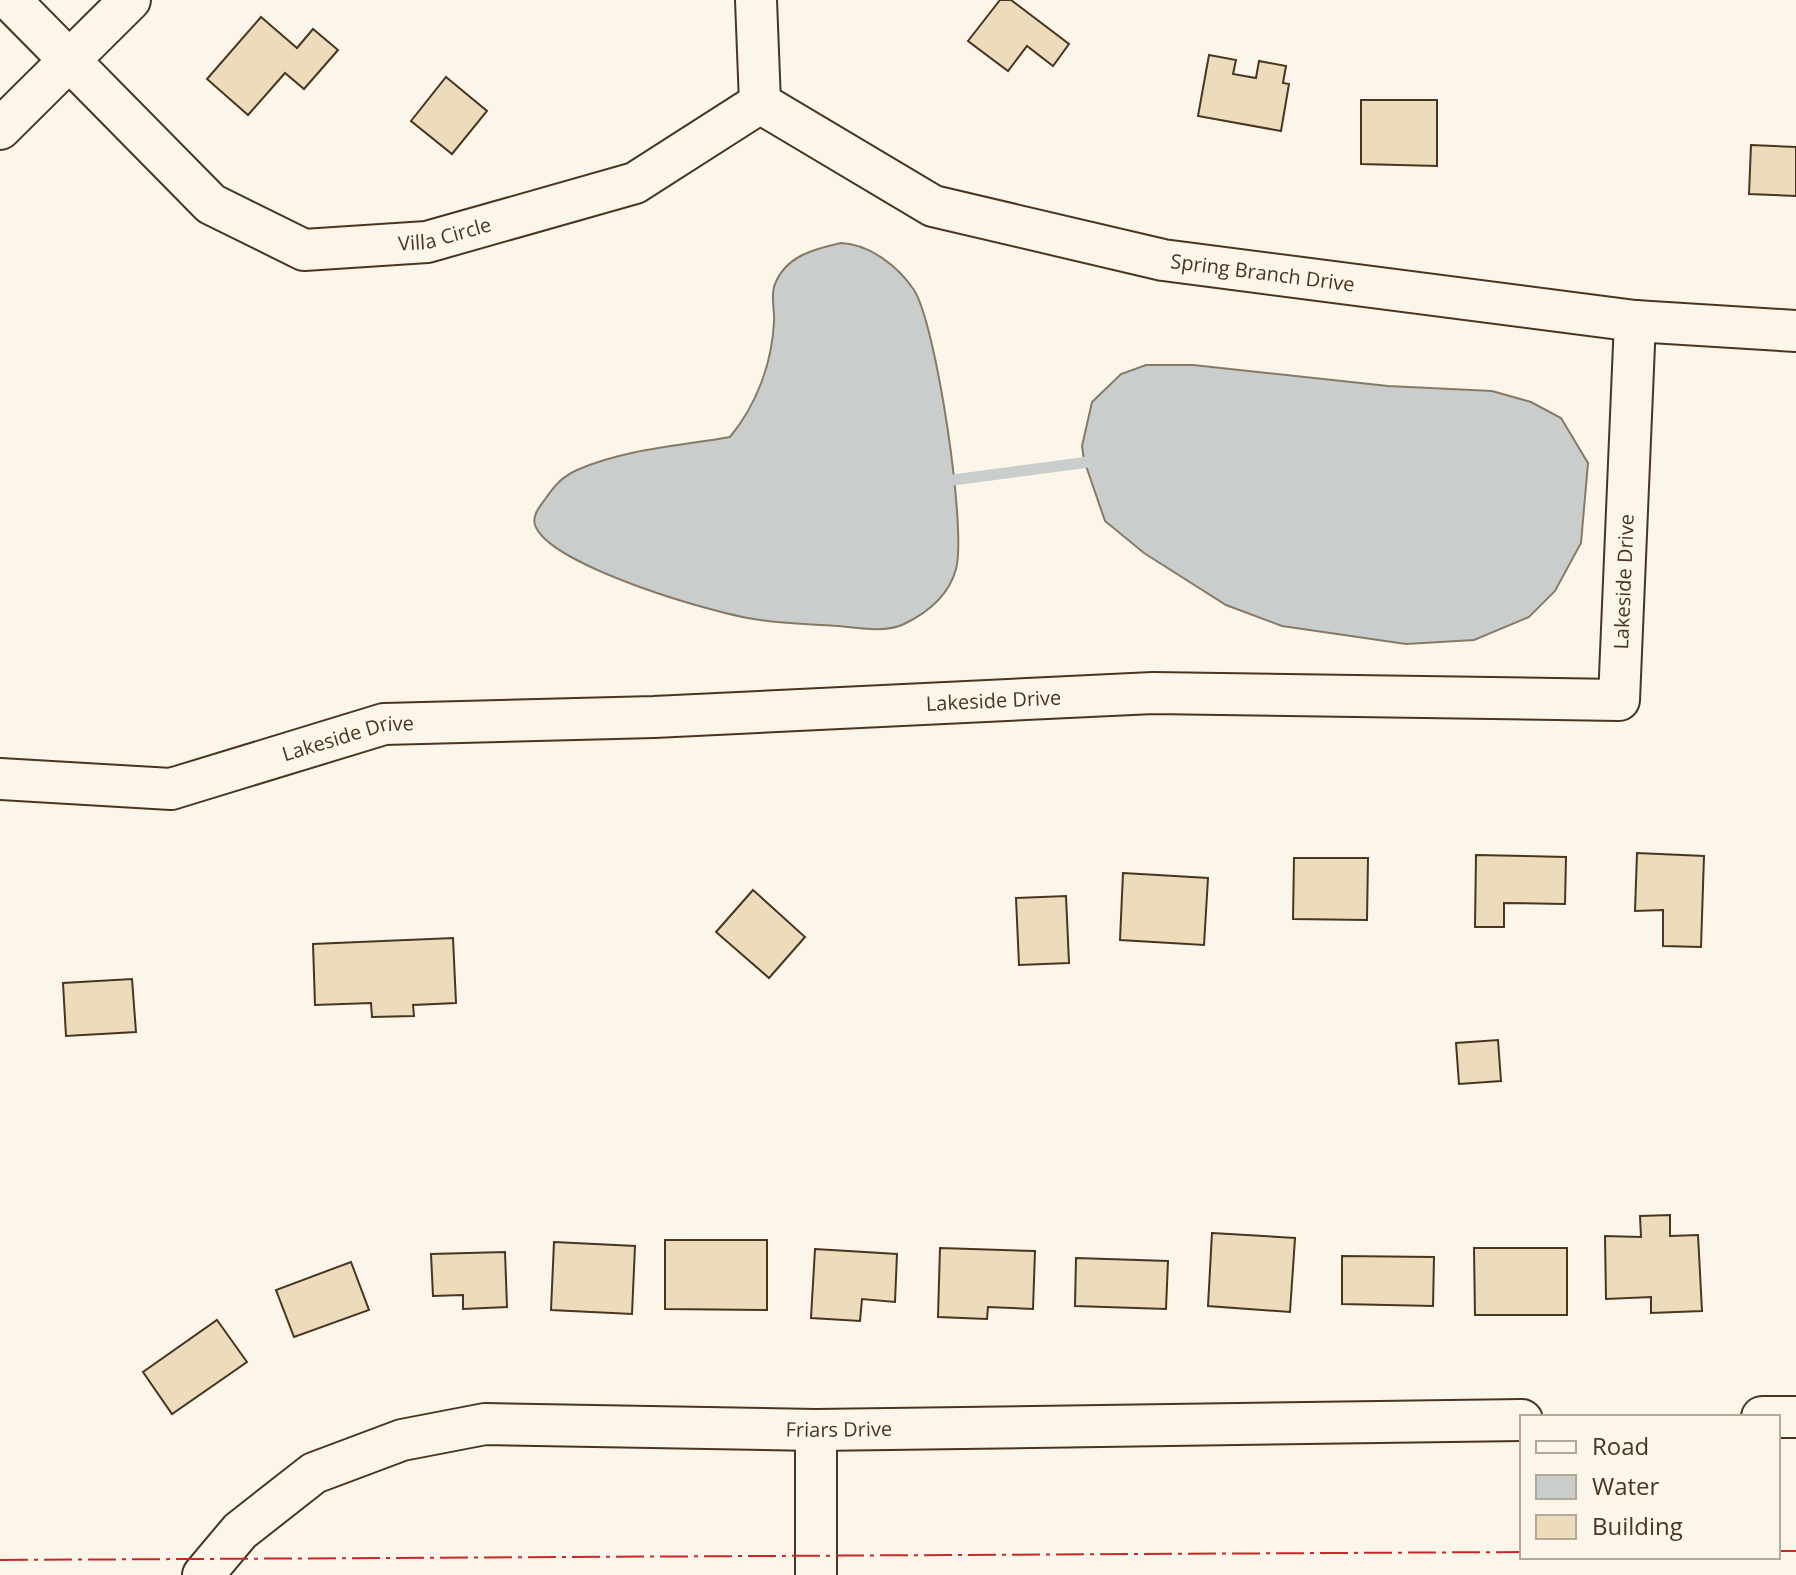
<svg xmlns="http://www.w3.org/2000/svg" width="1796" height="1575" font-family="'Open Sans',sans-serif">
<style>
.water{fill:#c9cecd;stroke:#887966;stroke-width:2}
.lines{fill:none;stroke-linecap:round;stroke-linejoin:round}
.stream{stroke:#c9cecd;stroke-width:11}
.building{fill:#ecdcbc;stroke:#4a3520;stroke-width:2}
.minor-casing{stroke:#4a3520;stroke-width:44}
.minor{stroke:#fbf6e9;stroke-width:40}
.power{stroke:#c62828;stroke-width:2;stroke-dasharray:28 6 4 6;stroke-linecap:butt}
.labels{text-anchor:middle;stroke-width:6;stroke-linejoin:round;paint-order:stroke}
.street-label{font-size:20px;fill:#4a3520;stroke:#fbf6e9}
</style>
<rect width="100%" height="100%" fill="#fbf6e9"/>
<g class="water">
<path d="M841,243C869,244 898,266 914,290C936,324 967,529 956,569C949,595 927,613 904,624C887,633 857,628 838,626C812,624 786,624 760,620C718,615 549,566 535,525C532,515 540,506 546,498C555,485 562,477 577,470C625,449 679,446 730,437C757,404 772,363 774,322C775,310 770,295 775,284C786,256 814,249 841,243Z"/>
<path d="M1146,365H1193L1388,386L1492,391L1531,402L1561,418L1588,463L1581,543L1555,591L1529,617L1474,640L1406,644L1282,626L1226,605L1144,553L1105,521L1084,460L1082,446L1092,402L1121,374Z"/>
</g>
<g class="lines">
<path class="stream" d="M938,482L1096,461"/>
</g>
<g class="building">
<path d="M1000,0H1011L1069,44L1053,66L1027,46L1008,71L968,41Z"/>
<path d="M261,17L297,48L313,29L338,50L304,89L285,73L248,115L207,79Z"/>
<path d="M1209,55L1236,60L1233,74L1256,78L1259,61L1286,66L1283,83L1289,84L1281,131L1198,116Z"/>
<path d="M446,77L487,111L452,154L411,121Z"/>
<path d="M1361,100H1437V166L1361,164Z"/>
<path d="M1751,145L1796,147V196L1749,194Z"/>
<path d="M1637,853L1704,856L1701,947L1663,946V910L1635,911Z"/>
<path d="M1476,855L1566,857L1565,904L1504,903V927H1475Z"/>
<path d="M1294,858H1368L1367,920L1293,919Z"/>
<path d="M1123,873L1208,878L1204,945L1120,940Z"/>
<path d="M753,890L805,937L769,978L716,932Z"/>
<path d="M1066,896L1069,963L1019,965L1016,898Z"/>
<path d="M453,938L456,1003L413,1005L414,1016L372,1017L371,1003L315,1005L313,944Z"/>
<path d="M132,979L136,1032L66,1036L63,983Z"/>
<path d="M1498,1040L1501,1081L1459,1084L1456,1043Z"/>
<path d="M1670,1215V1236L1698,1235L1702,1311L1651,1313V1297L1606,1299L1605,1236L1641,1237L1640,1216Z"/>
<path d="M1212,1233L1295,1238L1290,1312L1208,1306Z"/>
<path d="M665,1240H767V1310L665,1309Z"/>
<path d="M554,1242L635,1246L632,1314L551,1310Z"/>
<path d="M940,1248L1035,1251L1033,1309L988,1307L987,1319L938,1317Z"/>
<path d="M1474,1248H1567V1315H1475Z"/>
<path d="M815,1249L897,1254L895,1302L862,1299L860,1321L811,1318Z"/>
<path d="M505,1252L507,1307L463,1309V1295L433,1296L431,1254Z"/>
<path d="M1342,1256L1434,1257L1433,1306L1342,1304Z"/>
<path d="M1076,1258L1168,1261L1166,1309L1075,1306Z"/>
<path d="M351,1262L369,1310L294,1337L276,1290Z"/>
<path d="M217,1320L247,1362L172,1414L143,1372Z"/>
</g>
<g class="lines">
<defs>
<g id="minor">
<path id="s1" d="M10,0L211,204L304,250L427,242L635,183L760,103"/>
<path d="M756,0L760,103"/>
<path id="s2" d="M760,103L933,206L1163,260L1635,321L1796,331"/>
<path d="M0,129L130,0"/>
<path id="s3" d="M0,779L171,789L384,724L654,717L1153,693L1619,700L1635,321"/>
<path d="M1762,1417H1796"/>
<path id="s4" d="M203,1575L240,1531L314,1473L402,1440L485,1424L816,1430L1522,1420"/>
<path d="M816,1575V1430"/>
</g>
</defs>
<use href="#minor" class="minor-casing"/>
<use href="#minor" class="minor"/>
<g class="power">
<path d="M1778,1551H1796"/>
<path d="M0,1560L1522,1552"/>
</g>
</g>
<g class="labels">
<g class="street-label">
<text dy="7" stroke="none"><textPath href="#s1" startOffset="532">Villa Circle</textPath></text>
<text dy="7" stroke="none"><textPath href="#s2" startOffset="538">Spring Branch Drive</textPath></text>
<text dy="7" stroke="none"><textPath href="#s3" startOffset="1748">Lakeside Drive</textPath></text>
<text dy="7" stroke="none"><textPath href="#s3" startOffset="1004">Lakeside Drive</textPath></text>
<text dy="7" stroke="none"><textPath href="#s3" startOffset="356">Lakeside Drive</textPath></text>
<text dy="7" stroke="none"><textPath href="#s4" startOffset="684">Friars Drive</textPath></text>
</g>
</g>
<rect x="1520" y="1415" width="260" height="144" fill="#fbf6e9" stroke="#b4a999" stroke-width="2"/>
<rect x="1536" y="1441" width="40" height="12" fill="#fbf6e9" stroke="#b4a999" stroke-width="2"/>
<text x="1592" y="1455" font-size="24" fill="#4a3520">Road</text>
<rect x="1536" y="1475" width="40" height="24" fill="#c9cecd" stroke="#b4a999" stroke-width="2"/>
<text x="1592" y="1495" font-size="24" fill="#4a3520">Water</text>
<rect x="1536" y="1515" width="40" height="24" fill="#ecdcbc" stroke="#b4a999" stroke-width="2"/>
<text x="1592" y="1535" font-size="24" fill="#4a3520">Building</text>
</svg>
